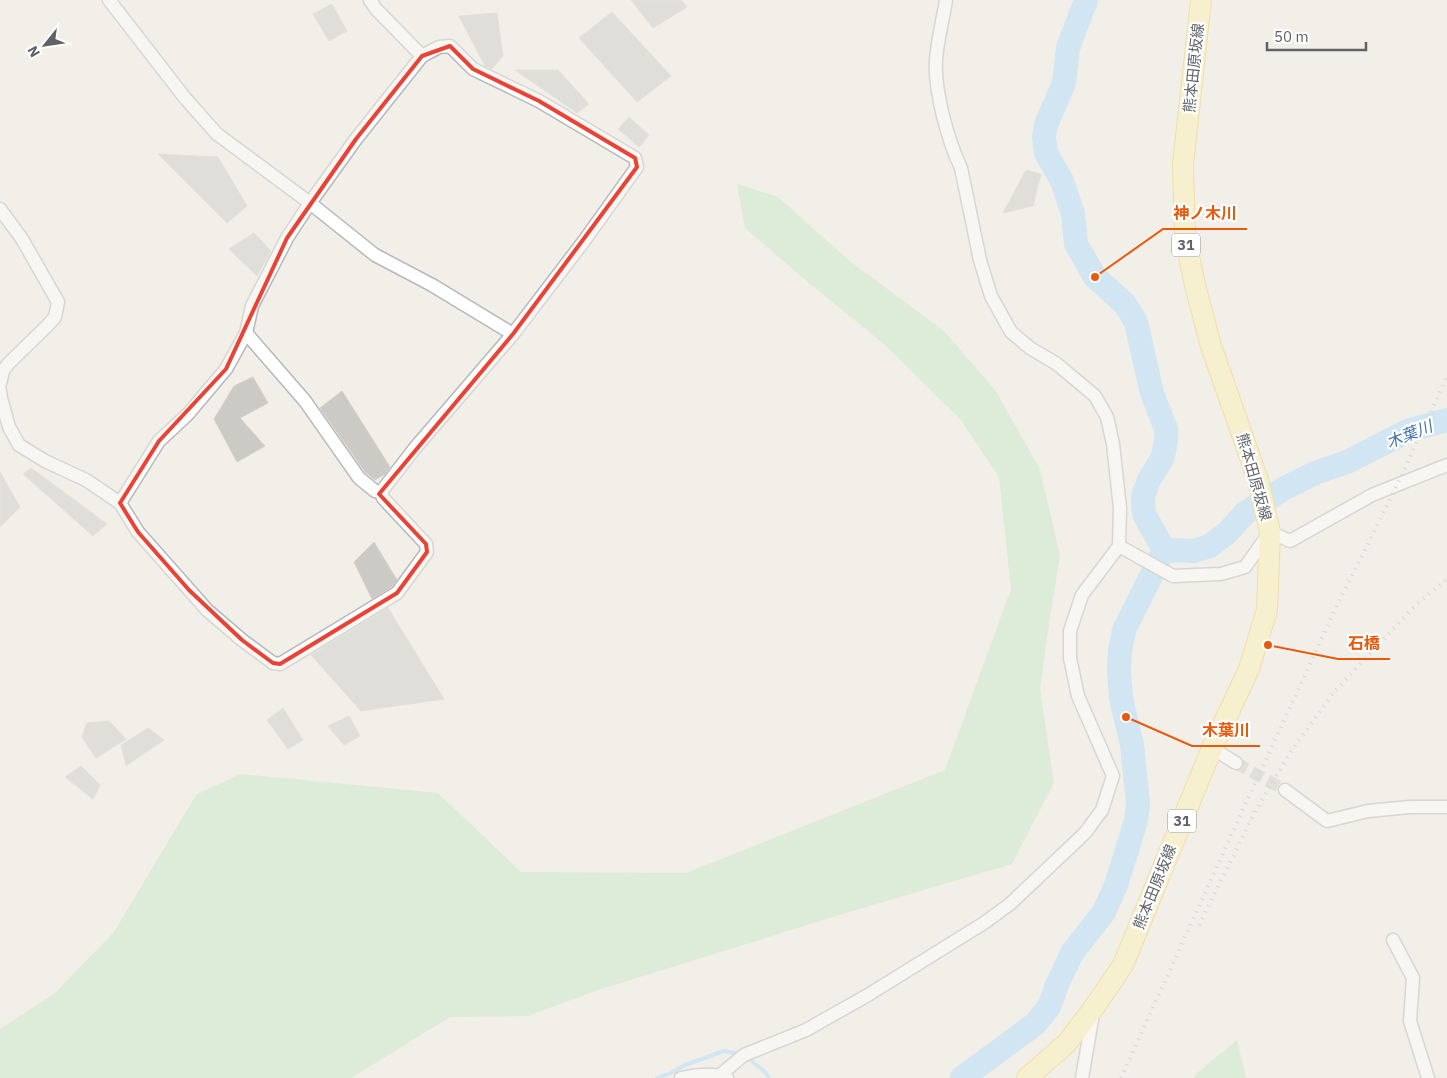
<svg xmlns="http://www.w3.org/2000/svg" width="1447" height="1078" font-family="'IBM Plex Sans','Noto Sans JP',sans-serif">
<style>
.green{fill:#c5e8c5}
.lines{fill:none;stroke-linecap:round;stroke-linejoin:round}
.stream{stroke:#aadaff;stroke-width:4}
.river{stroke:#aadaff;stroke-width:24}
.building{fill:#cccac5;stroke:#d6d1c6}
.minor-tunnel{stroke:#ccccc8;stroke-width:12;stroke-dasharray:12 6;stroke-linecap:butt}
.minor-casing{stroke:#b5b8bc;stroke-width:15}
.primary-casing{stroke:#f2c960;stroke-width:22}
.minor{stroke:#fff;stroke-width:12}
.primary{stroke:#fff2af;stroke-width:20}
.rail{stroke:#b6b7b8;stroke-width:4;stroke-dasharray:1 6;stroke-linecap:butt}
.marked{fill:none;stroke:#ea4335;stroke-width:4;stroke-linejoin:round}
.labels{text-anchor:middle;stroke-width:4.5;stroke-linejoin:round;paint-order:stroke}
.shield{fill:#fff;stroke:#8f9295;stroke-width:1}
.shield-label{font-size:14px;font-weight:bold;fill:#5f6368}
.street-label{font-size:15px;fill:#5f6368;stroke:#fff}
.water-label{font-size:16px;font-style:italic;fill:#4174aa;stroke:#fff}
.leader{fill:none;stroke:#e8590c;stroke-width:2}
.callout-dot{fill:#e8590c;stroke:#fff;stroke-width:2}
.callout-label{font-size:16px;text-anchor:middle;font-weight:bold;fill:#e8590c;stroke:#fff;stroke-width:4.5;stroke-linejoin:round;paint-order:stroke}
</style>
<rect width="100%" height="100%" fill="#f1efe8"/>
<g class="green">
<path d="M737,184L778,197L851,262L944,331L995,390L1040,469L1060,556L1050,617L1040,689L1054,783L1012,864L849,912L595,991L528,1016L450,1017L351,1078H0V1029L54,994L114,932L196,795L240,774L438,793L521,872L686,873L945,770L1011,589L999,477L961,420L885,345L797,273L745,228Z"/>
<path d="M1237,1040L1246,1078H1194L1196,1074Z"/>
</g>
<g class="lines">
<g class="stream">
<path d="M748,1058L765,1072L769,1078"/>
<path d="M657,1078L673,1072L685,1065L724,1051L739,1054"/>
</g>
<g class="river">
<path d="M1086,0L1068,48L1064,83L1046,125L1044,137L1046,153L1062,181L1073,214L1076,244L1095,277L1125,304L1136,322L1152,393L1166,429V440L1163,457L1149,480L1143,496L1144,514L1164,550"/>
<path d="M962,1078L1035,1024L1049,1007L1057,985L1072,953L1104,912L1116,885L1136,821L1138,804L1132,745L1121,698L1119,672L1120,651L1124,630L1164,550L1194,551L1210,546L1228,532L1245,513L1283,489L1315,473L1347,462L1410,430L1447,420"/>
</g>
</g>
<g class="building">
<path d="M631,0H681L687,7L653,28Z"/>
<path d="M332,4L347,31L329,41L313,14Z"/>
<path d="M612,12L671,76L637,102L579,38Z"/>
<path d="M497,13L503,56L492,69L485,66L459,16Z"/>
<path d="M515,70H558L589,104L577,113Z"/>
<path d="M629,117L649,135L639,147L618,129Z"/>
<path d="M158,154L218,157L247,206L227,223Z"/>
<path d="M1026,170L1041,174L1033,206L1003,213Z"/>
<path d="M254,233L271,251L257,276L229,249Z"/>
<path d="M253,377L268,403L240,418L265,446L237,462L214,419L234,386Z"/>
<path d="M342,391L390,467L385,474L375,480L365,472L320,408Z"/>
<path d="M31,468L107,524L93,536L23,474Z"/>
<path d="M0,472L20,507L0,527Z"/>
<path d="M374,542L397,580L391,587L372,599L354,562Z"/>
<path d="M388,608L444,699L361,711L311,655Z"/>
<path d="M283,708L303,740L288,749L267,720Z"/>
<path d="M349,716L360,736L344,745L328,726Z"/>
<path d="M109,721L126,739L96,758L82,737L87,723Z"/>
<path d="M148,728L164,740L126,766L121,745Z"/>
<path d="M81,766L100,785L93,799L65,777Z"/>
</g>
<g class="lines">
<path class="minor-tunnel" d="M1236,763L1285,790"/>
<defs>
<g id="minor">
<path d="M109,0L185,98L217,134L310,203L375,255L432,285L513,334"/>
<path d="M370,0L376,9L422,56"/>
<path d="M0,209L22,239L58,302L55,317L48,325L8,364L3,371L0,384"/>
<path d="M246,333L305,401L359,478L375,491L381,492"/>
<path d="M0,391L1,398L9,427L19,445L45,461L86,480L120,503L138,532L207,610L242,640L273,663L280,664L397,593L427,552L426,544L383,498L381,492"/>
<path d="M120,503L159,441L188,414L226,369L246,333L252,306L287,238L310,203L356,139L422,56L439,47L450,46L473,69L539,101L635,158L637,167L584,241L513,334L415,448L381,492"/>
<path d="M1119,546L1173,576L1221,574L1245,567L1270,532L1290,541L1372,495L1447,465"/>
<path d="M1212,748L1236,763"/>
<path d="M1285,790L1327,821L1368,811L1410,807H1447"/>
<path d="M1393,940L1413,978L1410,1021L1428,1078"/>
<path d="M720,1075L744,1055L806,1030L868,995L984,923L1010,904L1085,833L1102,810L1113,776L1078,696L1070,658V631L1082,595L1119,546L1120,508L1113,444L1107,417L1095,396L1057,364L1030,348L1011,332L991,296L980,260L961,168C948,141 934,90 936,61C937,41 943,20 946,0"/>
<path d="M681,1078C695,1075 714,1072 727,1078"/>
<path d="M1082,1078L1093,1014"/>
</g>
<path id="primary" d="M1027,1078L1066,1044L1093,1009L1123,965L1212,748L1249,669L1267,610L1270,532L1258,480L1211,346L1195,285L1185,237L1183,164L1201,0"/>
</defs>
<use href="#minor" class="minor-casing"/>
<use href="#primary" class="primary-casing"/>
<use href="#minor" class="minor"/>
<use href="#primary" class="primary"/>
<g class="rail">
<path d="M1199,925L1256,810L1292,750L1333,693L1417,604L1447,579"/>
<path d="M1121,1078L1244,807L1334,612L1397,485L1447,377"/>
</g>
</g>
<path d="M0 0H1447V1078H0ZM450,46L473,69L539,101L635,158L637,167L513,334L379,494L426,544L427,552L397,593L280,664L273,663L242,640L189,590L138,532L120,503L159,441L226,369L287,238L356,139L422,56Z" fill="#f1efe8" fill-opacity=".55" fill-rule="evenodd"/>
<path class="marked" d="M450,46L473,69L539,101L635,158L637,167L513,334L379,494L426,544L427,552L397,593L280,664L273,663L242,640L189,590L138,532L120,503L159,441L226,369L287,238L356,139L422,56Z"/>
<g class="labels">
<g class="shield">
<rect x="1172" y="233.5" width="28" height="23" rx="4"/>
<rect x="1168" y="809.5" width="28" height="23" rx="4"/>
</g>
<g class="shield-label">
<text x="1186" y="250">31</text>
<text x="1182" y="826">31</text>
</g>
<g class="street-label">
<text transform="translate(1194 68) rotate(-84)" y="5">熊本田原坂線</text>
<text transform="translate(1254 477) rotate(74)" y="5">熊本田原坂線</text>
<text transform="translate(1155 887) rotate(-68)" y="5">熊本田原坂線</text>
</g>
<g class="water-label">
<text transform="translate(1409 434) rotate(-22)" y="6">木葉川</text>
</g>
</g>
<path class="leader" d="M1095 277L1163 229H1247M1268 645L1338 659H1390M1126 717L1192 746H1260"/>
<g class="callout-dot">
<circle cx="1095" cy="277" r="5"/>
<circle cx="1268" cy="645" r="5"/>
<circle cx="1126" cy="717" r="5"/>
</g>
<g class="callout-label">
<text x="1205" y="219">神ノ木川</text>
<text x="1364" y="649">石橋</text>
<text x="1226" y="736">木葉川</text>
</g>
<g transform="translate(45 45) rotate(240)" stroke="#ffffff" stroke-width="4" paint-order="stroke">
<path d="M0-4L9 19L0 12L-9 19Z" fill="#5f6368"/>
<text y="-8" font-size="14" font-weight="bold" text-anchor="middle" fill="#5f6368">N</text>
</g>
<path d="M1267 42v8h99v-8" fill="none" stroke="#5f6368" stroke-width="2.5"/>
<text x="1274" y="42" font-size="15" fill="#5f6368" stroke="#ffffff" stroke-width="4" paint-order="stroke">50 m</text>
</svg>
